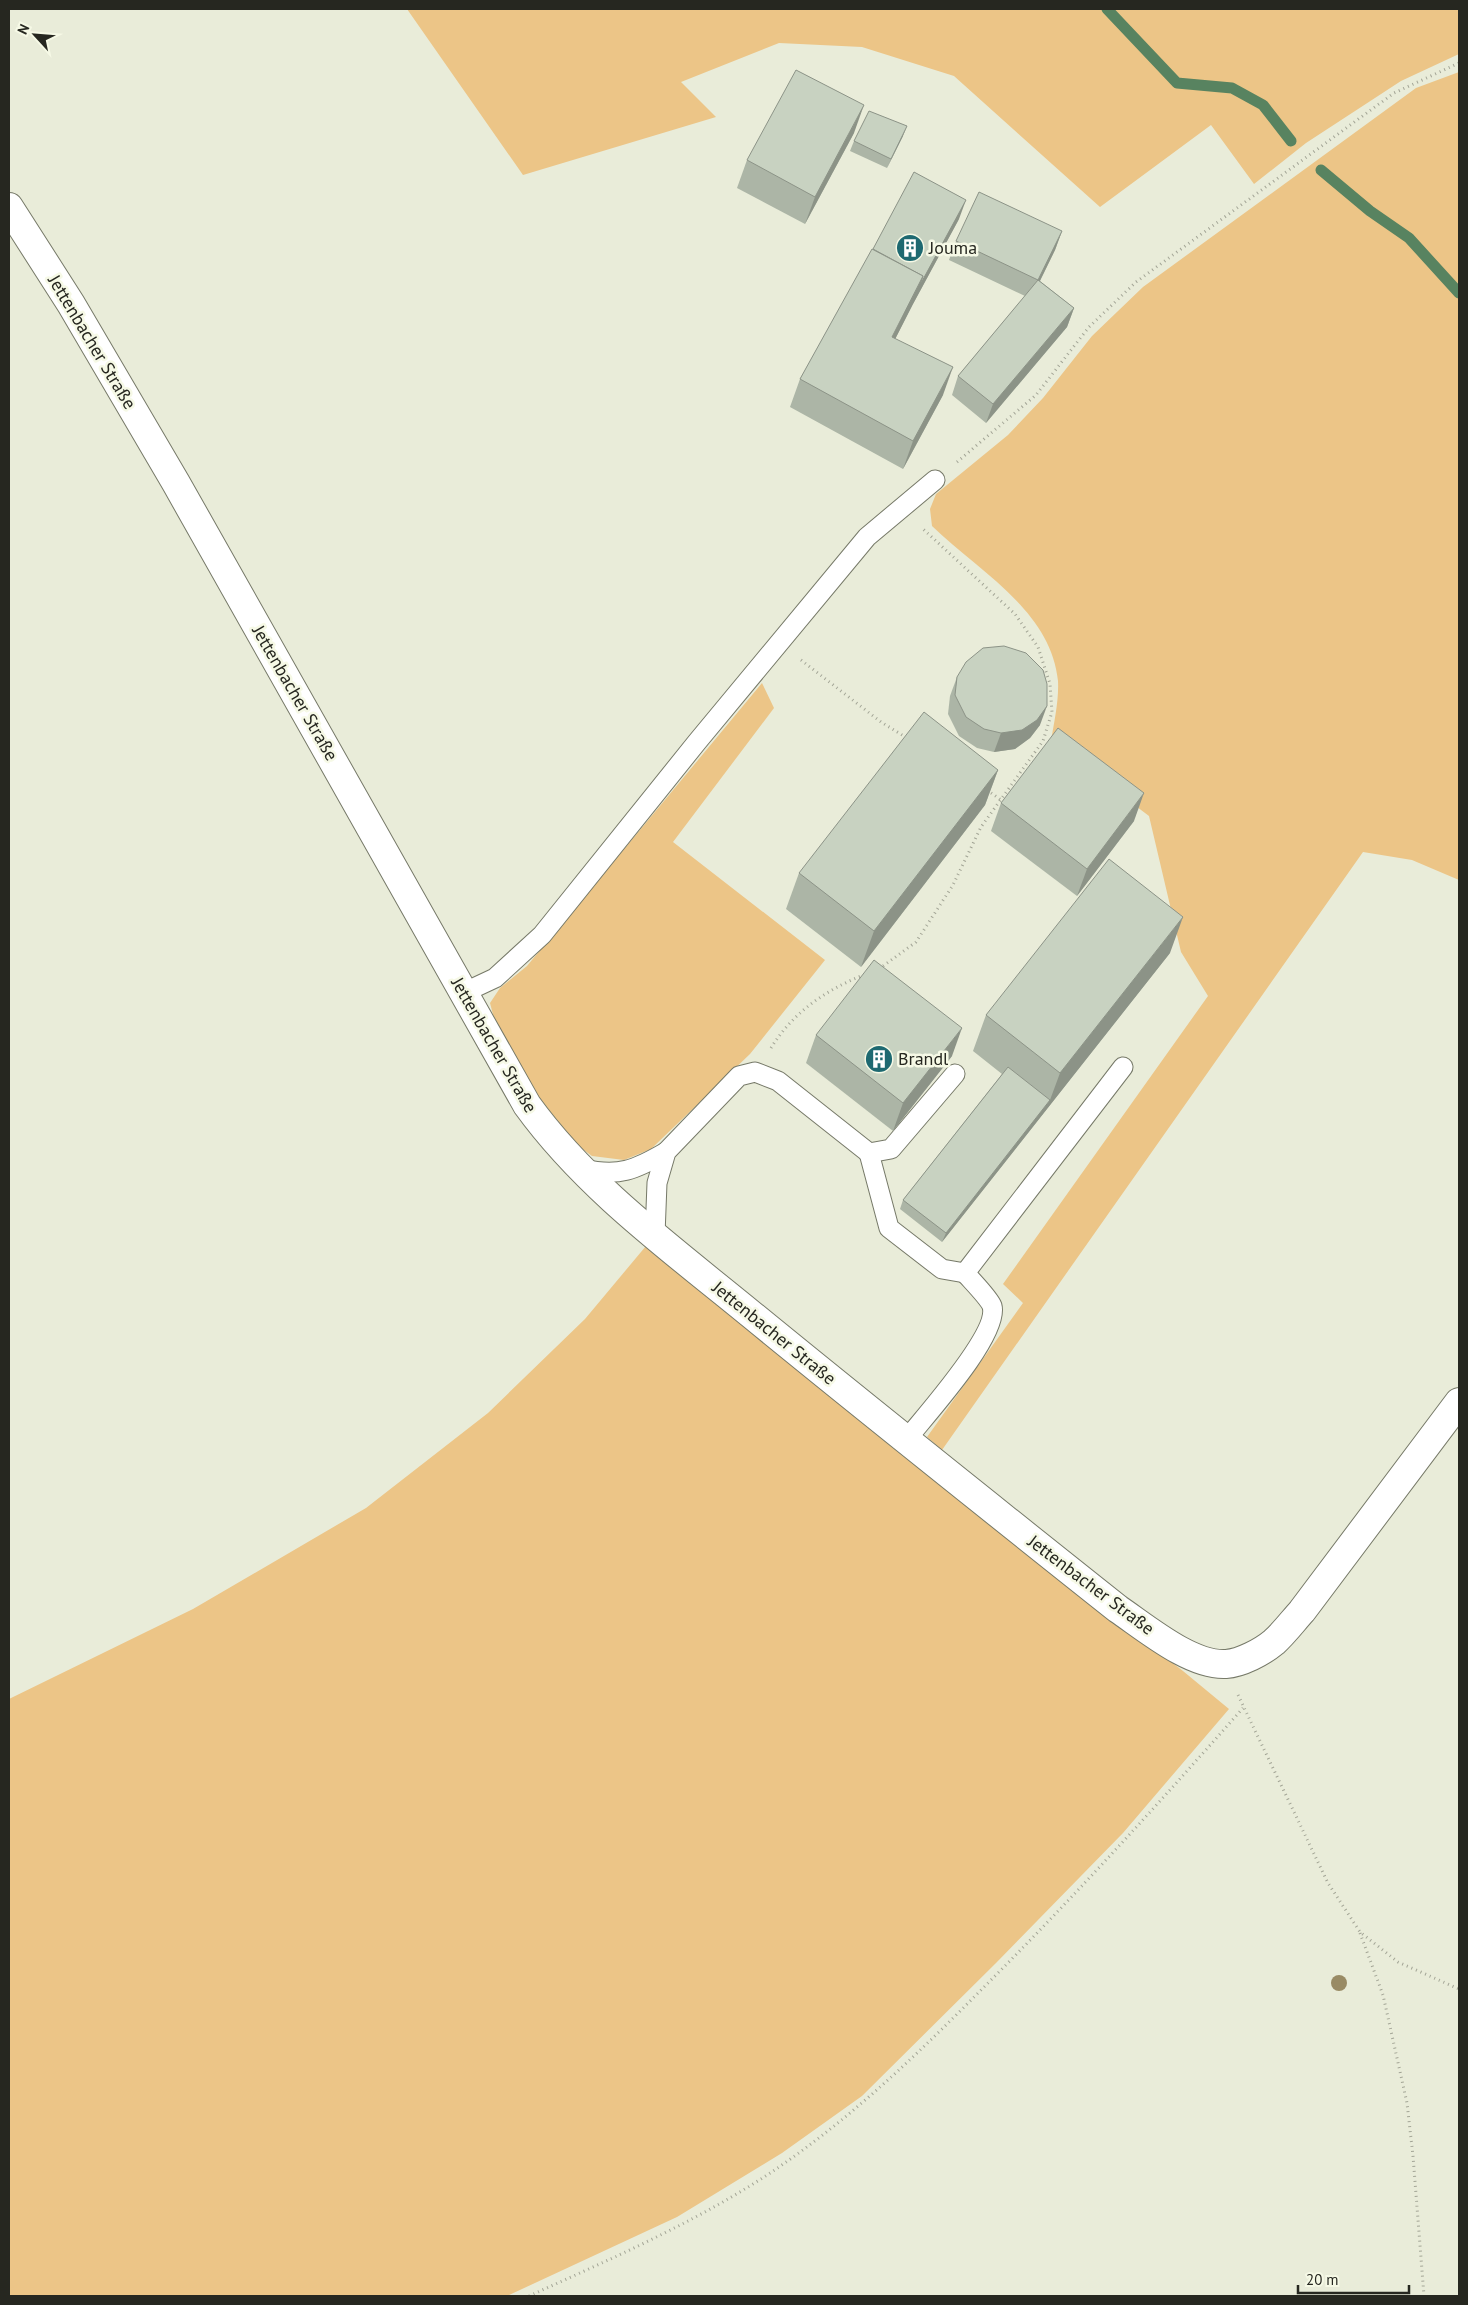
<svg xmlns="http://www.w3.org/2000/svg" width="1468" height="2305" font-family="'PT Sans',sans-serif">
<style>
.green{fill:#ecc587}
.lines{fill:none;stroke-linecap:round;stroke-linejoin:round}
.stream{stroke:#588360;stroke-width:11}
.lane-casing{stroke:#767968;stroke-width:21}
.street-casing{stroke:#767968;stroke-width:30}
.path{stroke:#a3a596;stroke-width:3;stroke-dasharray:1 4;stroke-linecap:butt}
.lane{stroke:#fff;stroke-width:19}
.street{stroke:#fff;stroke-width:28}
.tree{fill:#998b65}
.wall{fill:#acb5a6}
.shaded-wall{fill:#8c9387}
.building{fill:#c8d2c1;stroke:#8c9387}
.labels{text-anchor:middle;stroke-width:5;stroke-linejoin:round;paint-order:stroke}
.poi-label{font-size:18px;fill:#262720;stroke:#f6f9e6;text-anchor:start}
.street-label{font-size:18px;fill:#262720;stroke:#f6f9e6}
</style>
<rect width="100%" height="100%" fill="#e9ecd9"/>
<g class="green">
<path d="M407,9H1459V54L1401,81L1306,143L1254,184L1211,125L1100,207L954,76L862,47L779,43L681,82L716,117L523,175Z"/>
<path d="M1459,72V880L1412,860L1363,852L942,1450L927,1437L1023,1303L1003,1284L1208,996L1181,952L1149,816L1051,742C1054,722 1059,701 1058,681C1051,610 978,571 932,526L930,509L936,494L1008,435L1043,398L1092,336L1143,287L1416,88Z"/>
<path d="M762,683L774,708L673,842L825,960L750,1054L651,1149L624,1160L592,1156L577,1145L528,1084L495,1022L490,1003L500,988L527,966Z"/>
<path d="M646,1246L898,1452L1183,1671L1229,1709L1123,1833L996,1963L862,2096L782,2153L677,2217L507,2296H9V1699L193,1609L366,1508L488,1413L585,1319Z"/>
</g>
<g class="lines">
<g class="stream">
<path d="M1107,9L1177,83L1232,88L1263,105L1291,141"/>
<path d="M1321,170L1370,211L1409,238L1459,293"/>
</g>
<defs>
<g id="lane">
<path d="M463,993L495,978L542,935L697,742L867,537L935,480"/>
<path d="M869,1153L889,1228L942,1269L965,1273"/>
<path d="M583,1169C619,1177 635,1170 666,1152"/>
<path d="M655,1235L657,1183L666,1152L739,1076L755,1072L778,1081L869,1153L891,1149L955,1074"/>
<path d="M906,1440C925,1416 1000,1334 992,1306C989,1298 972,1281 965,1273L1123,1067"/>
</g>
<path id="street" d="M9,207L71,304L176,483L527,1105C587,1188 673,1250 752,1315C873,1414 996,1512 1118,1609C1146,1628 1191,1666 1226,1664C1241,1663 1262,1652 1274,1642C1284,1633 1293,1621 1302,1611L1459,1402"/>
</defs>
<use href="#lane" class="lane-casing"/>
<use href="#street" class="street-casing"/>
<g class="path">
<path d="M957,462L1036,395L1089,327L1136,282L1394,93L1459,63"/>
<path d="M801,660L881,722L907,738"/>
<path d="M987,790L1001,800"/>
<path d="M879,969L916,942L953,885L981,827L1043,741L1052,712L1050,684L1038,647L1015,614L922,528"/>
<path d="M771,1048C793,1012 827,989 866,974"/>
<path d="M1238,1695L1328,1883L1360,1932L1398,1962L1459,1989"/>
<path d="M1360,1933L1383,1995L1407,2103L1413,2156L1424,2296"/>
<path d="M529,2296C613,2258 703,2219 779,2167C855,2115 923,2049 987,1984C1076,1895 1160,1802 1243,1708"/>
</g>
<use href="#lane" class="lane"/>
<use href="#street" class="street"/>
</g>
<circle class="tree" cx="1339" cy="1983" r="8"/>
<g class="wall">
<path d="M854,133L805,224L737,188L747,160Z"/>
<path d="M903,136L887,168L850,151L854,141Z"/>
<path d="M959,219L913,304L895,339L943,395L903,469L790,407L800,379L873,249Z"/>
<path d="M1062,231L1055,250L1040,281L1074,308L1067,327L986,423L952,395L958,376L1025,296L949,260L956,241Z"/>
<path d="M957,677L1040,725L1030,738L1015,749L994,752L977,748L959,736L948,714L950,696Z"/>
<path d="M998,770L985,805L861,967L786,909L799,873Z"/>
<path d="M1001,803L1134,821L1077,896L991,831Z"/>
<path d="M1170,953L942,1242L900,1209L903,1200L1002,1074L973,1051L986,1015Z"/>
<path d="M816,1035L952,1056L893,1131L806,1063Z"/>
</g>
<g class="shaded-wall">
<path d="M864,105L854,133L805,224L815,197Z"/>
<path d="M907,126L903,136L887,168L891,159Z"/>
<path d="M966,200L959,219L913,304L882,365L892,337L923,276Z"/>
<path d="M1062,231L1055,250L1031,299L1038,280Z"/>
<path d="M1074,308L1067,327L986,423L993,404Z"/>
<path d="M953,367L943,395L903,469L913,441Z"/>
<path d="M1047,706L1040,725L1030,738L1015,749L994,752L1001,733Z"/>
<path d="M998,770L985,805L861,967L874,931Z"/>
<path d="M1144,793L1134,821L1077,896L1087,869Z"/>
<path d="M1183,917L1170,953L942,1242L946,1233L1050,1100L1060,1073Z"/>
<path d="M962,1028L952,1056L893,1131L903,1103Z"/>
</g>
<g class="building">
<path d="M796,70L864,105L815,197L747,160Z"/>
<path d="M869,111L907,126L891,159L854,141Z"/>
<path d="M914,172L966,200L920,285L923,276L873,249Z"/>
<path d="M979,192L1062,231L1038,280L956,241Z"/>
<path d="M872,249L923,276L892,337L953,367L913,441L800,379Z"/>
<path d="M1038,280L1074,308L993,404L958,376Z"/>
<path d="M1004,646L1026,653L1043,670L1047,684V706L1037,720L1022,730L1001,733L984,729L966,717L955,695L957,677L966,662L983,648Z"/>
<path d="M924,712L998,770L874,931L799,873Z"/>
<path d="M1058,728L1144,793L1087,869L1001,803Z"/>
<path d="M1109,859L1183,917L1060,1073L986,1015Z"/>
<path d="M874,960L962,1028L903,1103L816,1035Z"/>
<path d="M1008,1067L1050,1100L946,1233L903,1200Z"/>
</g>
<defs>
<symbol id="building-disc" viewBox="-11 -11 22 22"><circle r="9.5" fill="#1e6971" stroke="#f6f9e6"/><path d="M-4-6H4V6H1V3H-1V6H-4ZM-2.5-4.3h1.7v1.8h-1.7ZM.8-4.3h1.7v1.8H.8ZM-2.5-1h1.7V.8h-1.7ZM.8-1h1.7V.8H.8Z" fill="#fff"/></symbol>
</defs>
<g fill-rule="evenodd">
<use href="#building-disc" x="894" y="232" width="32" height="32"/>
<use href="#building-disc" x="863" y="1043" width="32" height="32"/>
</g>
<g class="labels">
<g class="poi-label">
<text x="929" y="254">Jouma</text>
<text x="898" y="1065">Brandl</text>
</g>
<g class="street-label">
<text transform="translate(92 342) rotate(59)" y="6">Jettenbacher Straße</text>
<text transform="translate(295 693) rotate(60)" y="6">Jettenbacher Straße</text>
<text transform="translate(494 1045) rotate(60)" y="6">Jettenbacher Straße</text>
<text transform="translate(774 1333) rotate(39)" y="6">Jettenbacher Straße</text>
<text transform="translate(1091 1585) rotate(37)" y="6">Jettenbacher Straße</text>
</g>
</g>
<rect width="1468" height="2305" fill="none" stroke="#262720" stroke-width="20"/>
<g transform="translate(35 35) rotate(296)" stroke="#f6f9e6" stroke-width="4" paint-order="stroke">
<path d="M0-4L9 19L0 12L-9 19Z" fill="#262720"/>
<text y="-8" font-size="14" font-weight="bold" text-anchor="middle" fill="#262720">N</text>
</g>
<path d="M1298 2285v8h111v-8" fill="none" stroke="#262720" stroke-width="2.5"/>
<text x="1306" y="2285" font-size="15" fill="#262720" stroke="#f6f9e6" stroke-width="4" paint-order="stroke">20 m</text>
</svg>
